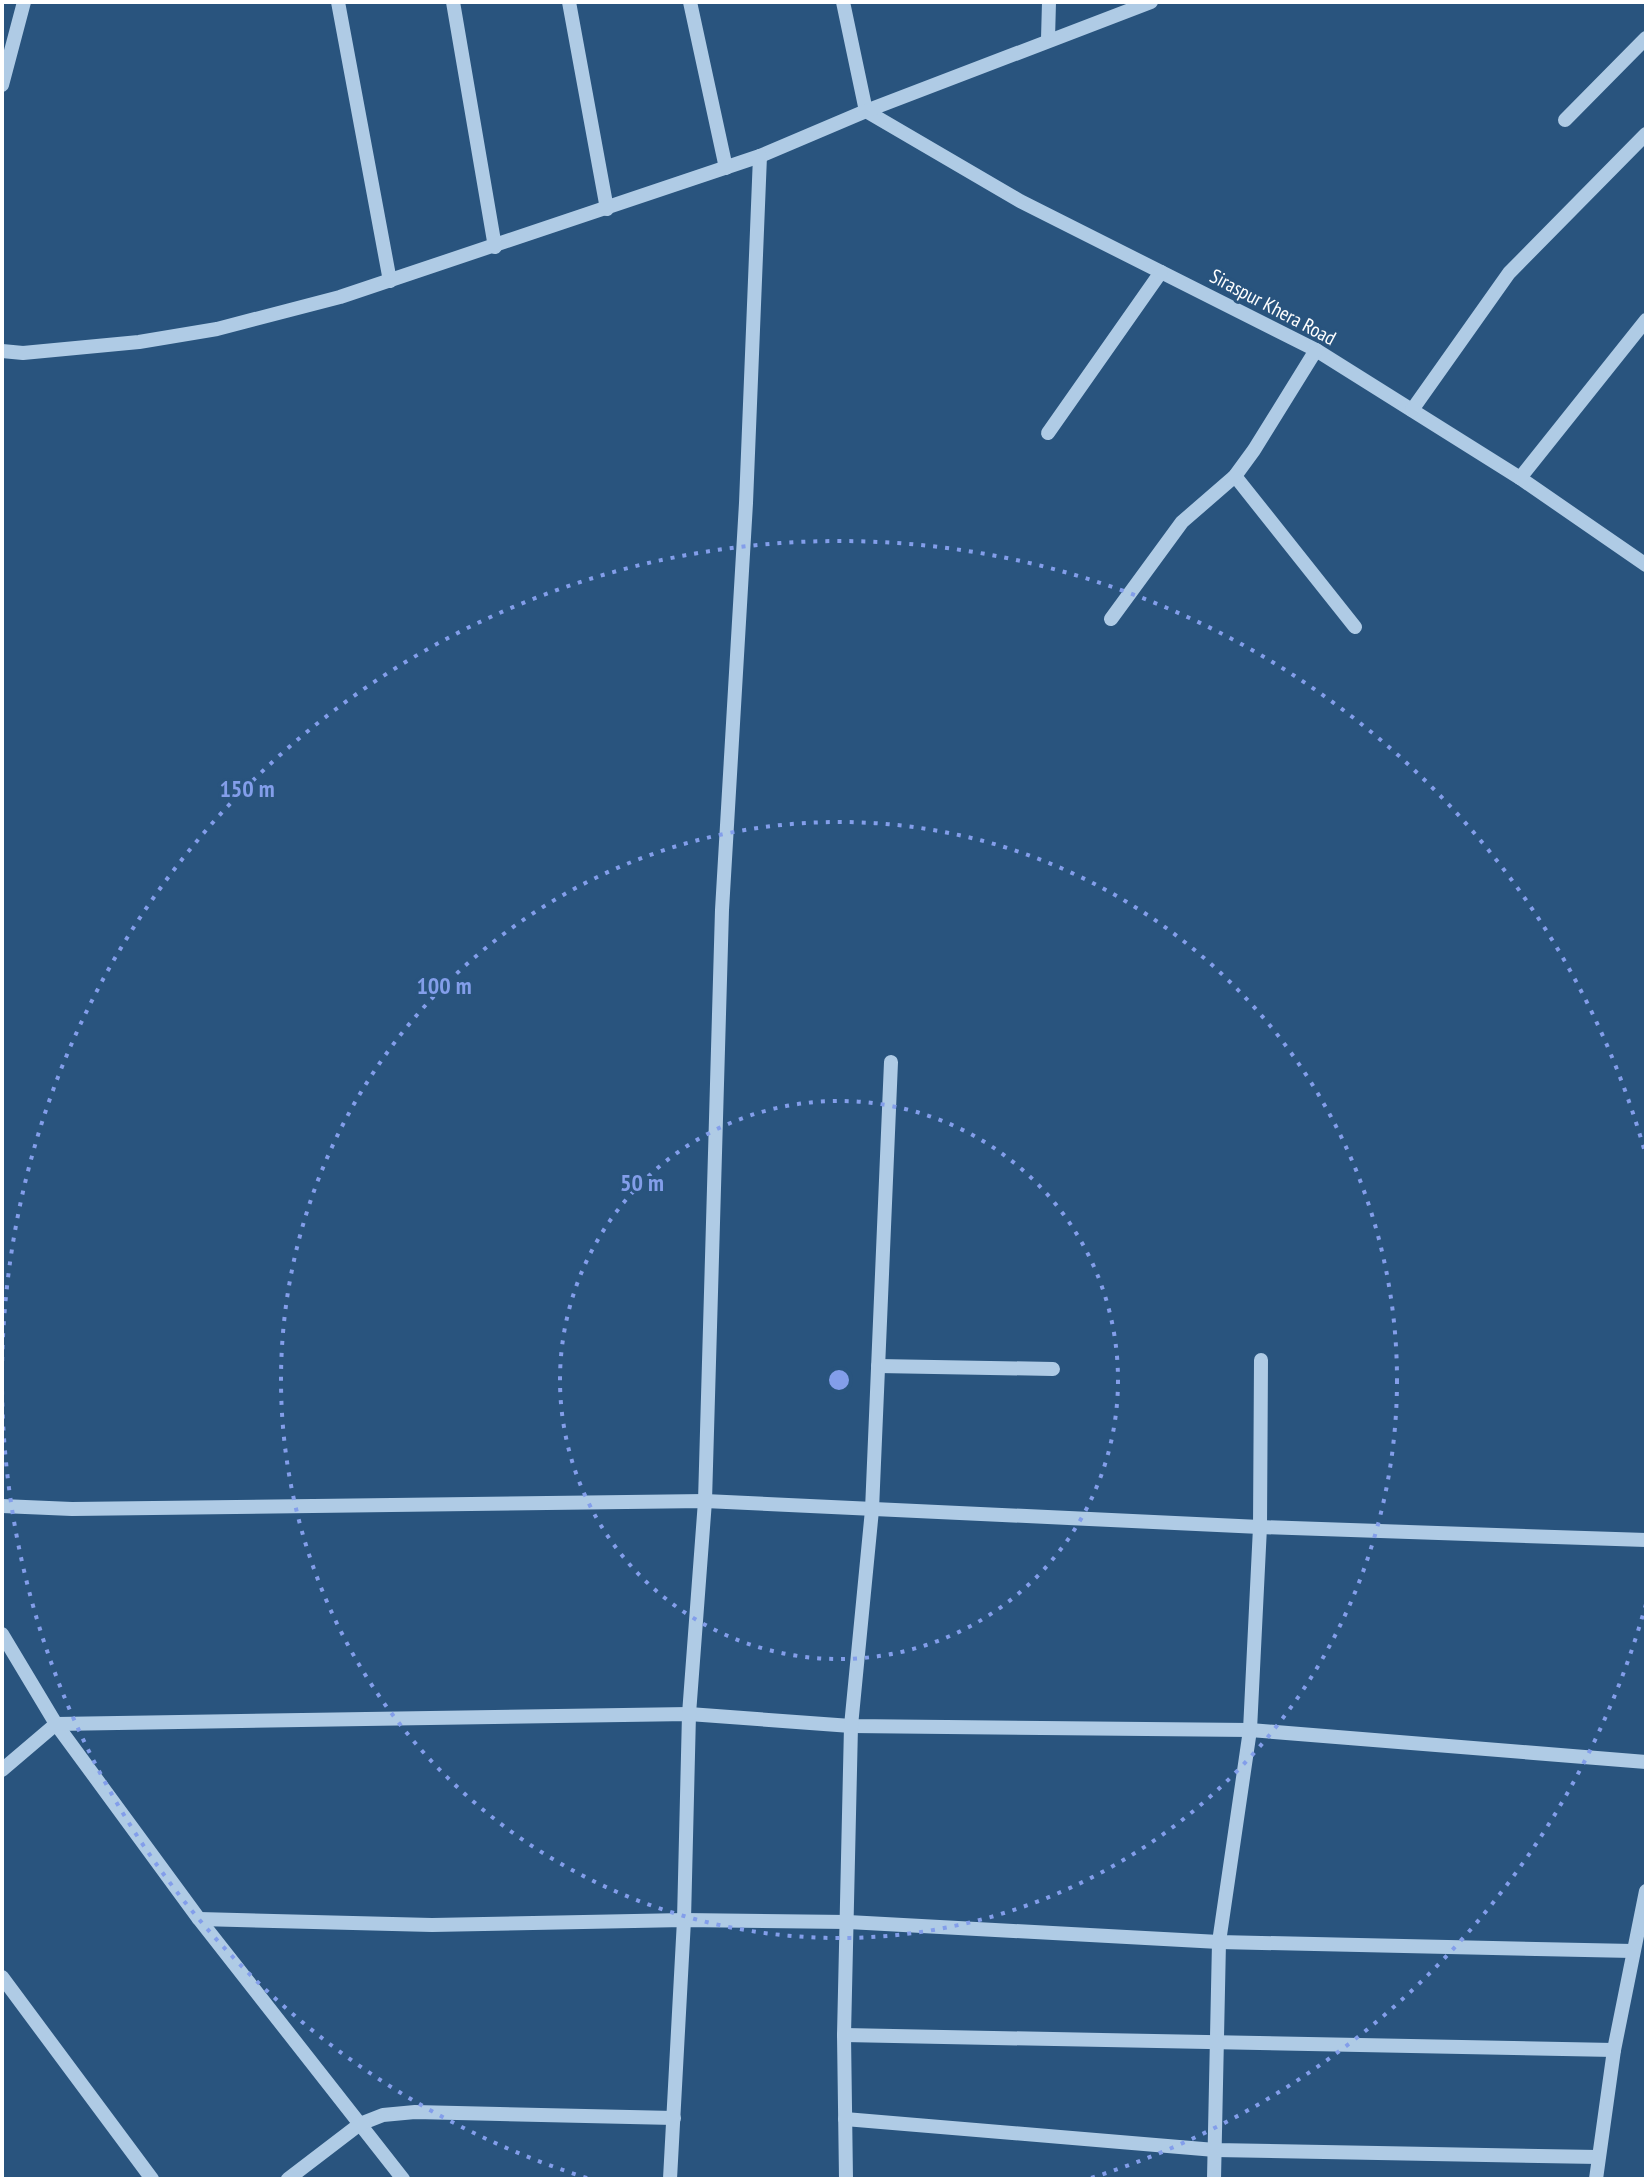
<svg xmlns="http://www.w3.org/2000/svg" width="1648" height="2181" font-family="'PT Sans Narrow',sans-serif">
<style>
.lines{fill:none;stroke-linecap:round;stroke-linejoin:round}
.minor{stroke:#afcbe5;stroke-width:14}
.ring{fill:none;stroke:#839eea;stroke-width:4;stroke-dasharray:4 8}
.labels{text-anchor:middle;stroke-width:6;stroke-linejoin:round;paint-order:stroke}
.street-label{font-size:20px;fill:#fff;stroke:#29547e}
.centre{fill:#839eea;stroke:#29547e;stroke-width:4}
.ring-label{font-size:24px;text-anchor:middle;font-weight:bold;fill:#839eea;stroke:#29547e;stroke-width:6;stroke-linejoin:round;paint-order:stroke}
</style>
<rect width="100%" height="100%" fill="#29547e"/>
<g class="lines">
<g class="minor">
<path d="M338,2L390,281"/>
<path d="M453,2L495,247"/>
<path d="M569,2L607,209"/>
<path d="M690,2L726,168"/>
<path d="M843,2L866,111L1020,201L1316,350L1520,478L1646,565"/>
<path d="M1048,39L1049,2"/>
<path d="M2,85L24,2"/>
<path d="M1565,120L1646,38"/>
<path d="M2,351L23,353L139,342L217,329L340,297L760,156L866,111L1151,2"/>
<path d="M1412,410L1509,273L1646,134"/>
<path d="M1048,433L1161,272"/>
<path d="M1235,476L1355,627"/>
<path d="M1520,478L1646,320"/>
<path d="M1111,619L1182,522L1235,476L1254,450L1316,350"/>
<path d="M878,1366L1053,1369"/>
<path d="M2,1506L72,1509L705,1501L1260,1527L1646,1540"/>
<path d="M2,1634L56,1724L199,1919L403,2179"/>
<path d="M2,1770L56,1724L689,1714L851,1726L1250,1730L1646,1762"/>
<path d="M199,1919L432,1925L684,1920L848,1922L1219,1942L1633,1951"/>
<path d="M2,1977L152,2179"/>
<path d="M844,2035L1614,2050"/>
<path d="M845,2119L1215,2150L1598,2157"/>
<path d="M288,2179L360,2124L383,2115L415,2112L674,2118"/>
<path d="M670,2179L684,1920L689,1714L705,1501L722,910L746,503L760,156"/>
<path d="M846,2179L844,2035L851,1726L872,1510L891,1062"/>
<path d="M1214,2179L1219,1942L1250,1730L1260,1527L1261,1360"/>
<path d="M1596,2179L1614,2050L1646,1891"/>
</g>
</g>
<g class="ring">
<circle cx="839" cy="1380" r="279"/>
<circle cx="839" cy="1380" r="558"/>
<path d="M1646 1604A837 837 0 0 1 1091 2178M587 2178A837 837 0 0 1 2 1387M2 1373A837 837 0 0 1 1646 1156"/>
</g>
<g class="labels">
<g class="street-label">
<text transform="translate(1273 307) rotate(28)" y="7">Siraspur Khera Road</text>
</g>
</g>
<circle cx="839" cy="1380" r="12" class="centre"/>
<g class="ring-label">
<text x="247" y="797">150 m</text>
<text x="444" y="994">100 m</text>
<text x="642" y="1191">50 m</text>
</g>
<rect width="1648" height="2181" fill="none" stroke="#ffffff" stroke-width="8"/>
</svg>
